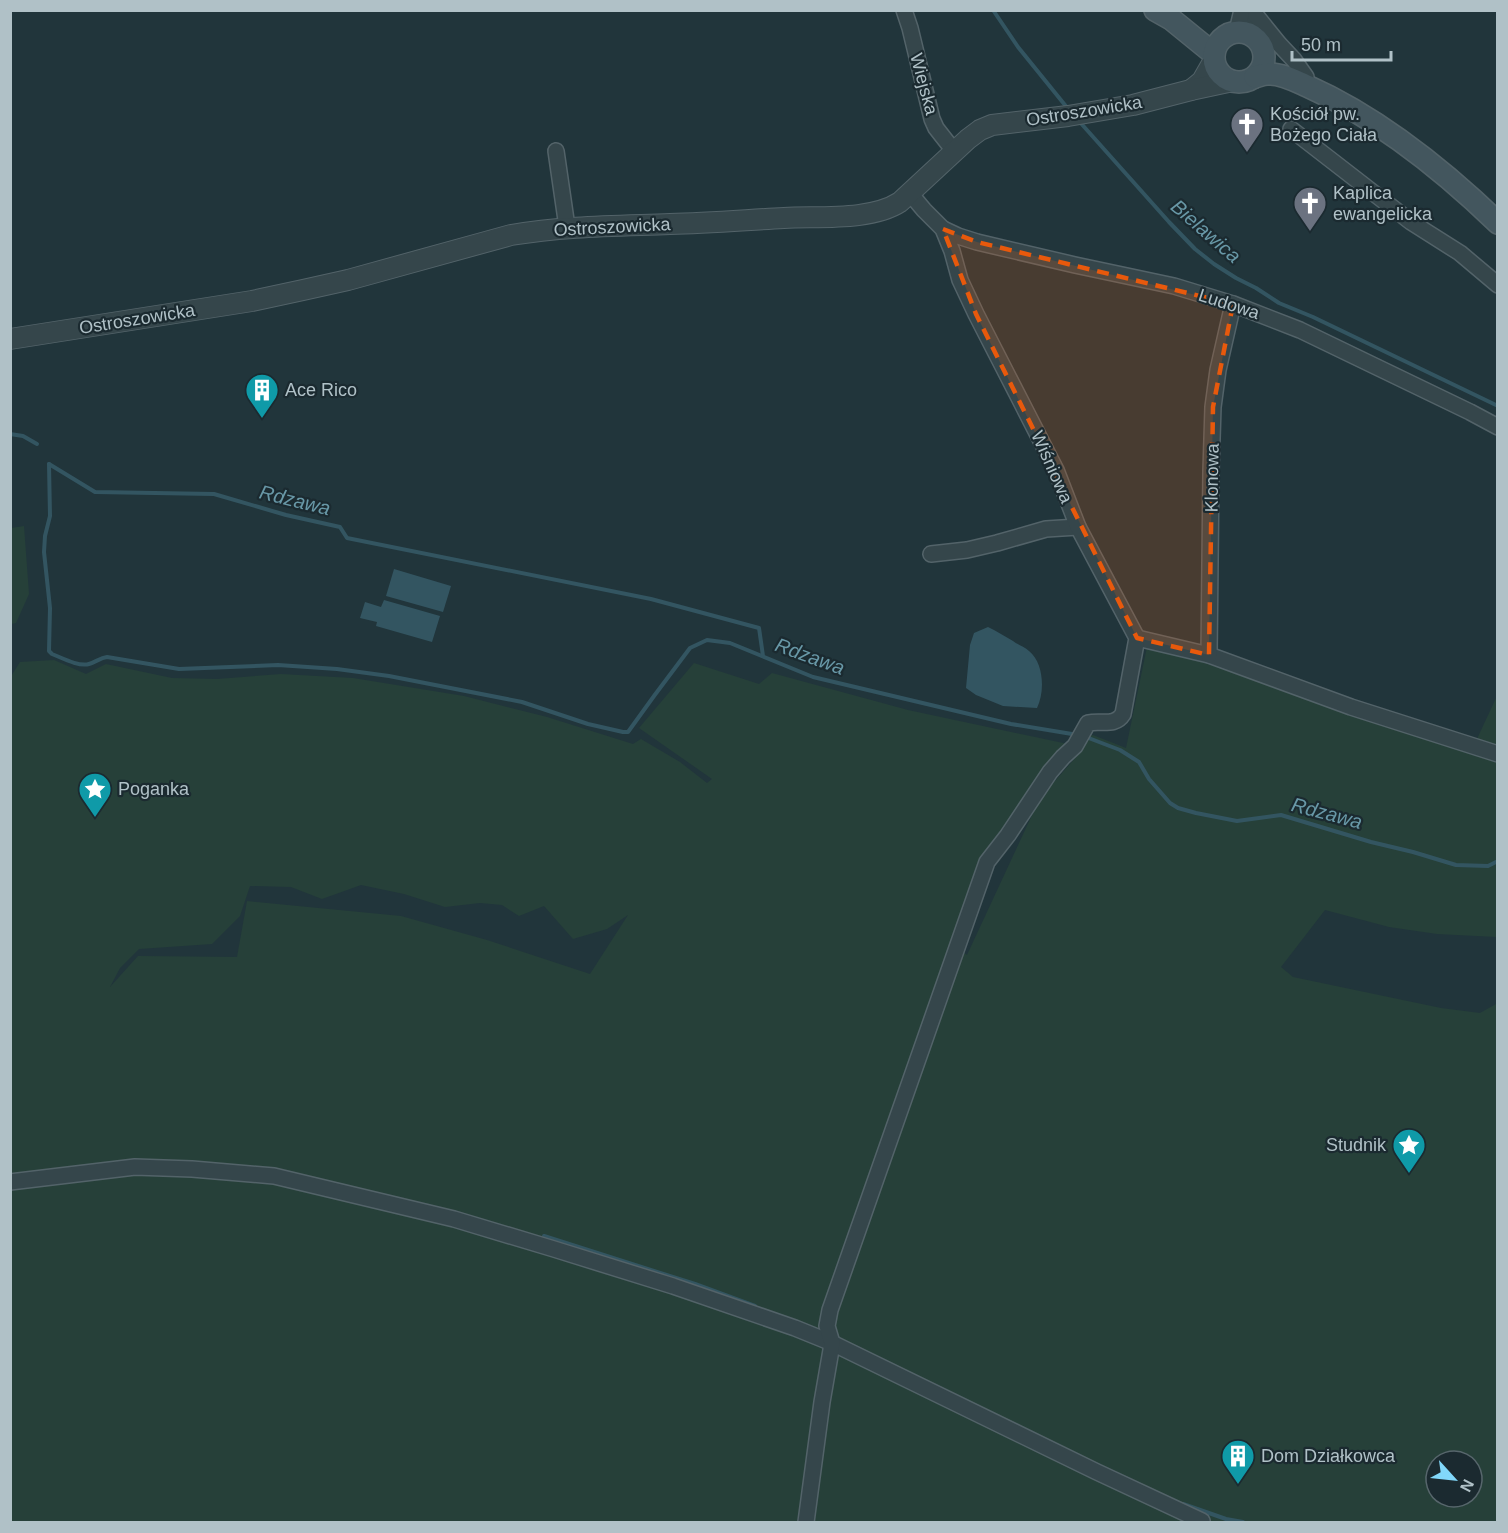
<svg xmlns="http://www.w3.org/2000/svg" width="1508" height="1533" font-family="Helvetica,sans-serif">
<style>
.green{fill:#264039;fill-rule:evenodd}
.water{fill:#335561}
.lines{fill:none;stroke-linecap:round;stroke-linejoin:round}
.stream{stroke:#335561;stroke-width:4}
.minor-casing{stroke:#536369;stroke-width:18}
.tertiary-casing{stroke:#536369;stroke-width:22}
.secondary-casing{stroke:#536369;stroke-width:24}
.minor{stroke:#35464b;stroke-width:15}
.tertiary{stroke:#35464b;stroke-width:20}
.secondary{stroke:#43565e;stroke-width:21}
.marked{fill:#e8590c;fill-opacity:0.2;stroke:#e8590c;stroke-width:4.5;stroke-dasharray:12 8;stroke-linejoin:round}
.labels{text-anchor:middle;stroke-width:4.5;stroke-linejoin:round;paint-order:stroke}
.street-label{font-size:18px;fill:#b0c1c7;stroke:#1b2a30}
.poi-label{font-size:18px;fill:#b0c1c7;stroke:#1b2a30;text-anchor:start}
.water-label{font-size:20px;font-style:italic;fill:#6898a7;stroke:#1b2a30}
</style>
<rect width="100%" height="100%" fill="#21353b"/>
<g class="green">
<path d="M24,526L29,594L16,623L11,624V528Z"/>
<path d="M1147,647L1202,662L1294,694L1497,754V937L1437,934L1389,927L1325,910L1281,967L1293,977L1441,1008L1480,1013L1496,1004L1497,999V1522H11L10,678L20,662L54,660L86,674L106,664L172,678L217,679L281,674L353,678L464,696L547,717L633,744L641,739L680,762L707,783L712,779L639,728L694,663L759,684L772,673L908,710L1068,744L994,851L956,948L967,955L1040,798L1077,756L1086,737L1093,735L1126,748ZM361,885L404,894L445,907L480,903L502,905L519,916L544,906L573,939L607,929L628,915L590,974L487,940L401,916L247,901L237,957L138,956L110,987L120,968L139,949L212,944L240,916L250,886L291,887L322,899ZM1436,1461H1472V1497H1436Z"/>
<path d="M1497,696V748L1476,741Z"/>
</g>
<g class="water">
<path d="M394,569L451,586L443,612L386,596Z"/>
<path d="M384,600L440,616L432,642L376,626L377,622L360,618L365,602L381,607Z"/>
<path d="M988,627C997,631 1004,636 1013,641C1018,645 1025,647 1029,651C1044,663 1045,692 1037,708L1003,706L976,695L966,688L970,645L974,633Z"/>
</g>
<g class="lines">
<g class="stream">
<path d="M993,10L1018,47L1069,110"/>
<path d="M1078,120L1169,222L1195,249L1214,264L1236,278L1256,288L1279,303L1313,317L1498,406"/>
<path d="M10,434L23,436L37,444"/>
<path d="M49,464L50,516L45,536L44,552L50,608L49,651L52,654C62,658 79,667 89,664C96,662 100,658 107,657L179,669L278,665L337,669L389,676L522,702L588,724L623,732H628L654,696L690,648L707,640L730,643L813,677L1011,724L1078,735"/>
<path d="M49,464L95,492L214,494L286,515L340,527L347,538L651,599L759,628L763,656"/>
<path d="M1086,737L1120,750L1139,762L1149,779L1170,803L1178,808L1196,813L1237,821L1281,815L1371,842L1413,852L1456,865L1488,866L1498,861"/>
<path d="M544,1236L695,1284L755,1306"/>
<path d="M1183,1504L1226,1519L1243,1522"/>
</g>
<defs>
<g id="minor">
<path d="M904,10L910,28L932,119L936,128L954,151"/>
<path d="M1253,10L1255,36"/>
<path d="M1254,13L1279,44L1294,60L1306,77"/>
<path d="M1237,31L1242,10"/>
<path d="M1291,129L1411,222L1460,253L1498,285"/>
<path d="M556,151L567,227"/>
<path d="M943,229L958,236L977,242L1075,265L1174,286L1233,304L1300,330L1470,412L1498,427"/>
<path d="M931,554L967,550L997,543L1046,529L1078,527"/>
<path d="M1137,638L1209,655L1351,707L1498,754"/>
<path d="M1209,655L1211,471L1213,407L1218,370L1233,304"/>
<path d="M10,1182L135,1167L192,1169L274,1176L454,1219L554,1249L673,1286L795,1328L832,1343L1097,1472L1202,1521"/>
<path d="M806,1522L822,1402L831,1350L832,1343L827,1326L830,1310L987,862L1008,835L1050,772L1063,757L1075,746L1088,723C1101,720 1115,727 1123,714L1137,638L1078,527L1056,470L976,314L960,280L952,251L943,229L924,210L909,192"/>
</g>
<g id="tertiary">
<path d="M1191,90L1202,81L1214,60"/>
<path d="M10,339L252,301L303,290L348,280L511,235C564,226 617,226 670,224C708,223 746,220 784,218C818,216 871,221 900,202L968,139L980,130L992,125L1068,116L1133,105L1191,90L1233,81"/>
</g>
<g id="secondary">
<path d="M1155,10L1171,19L1214,54"/>
<circle cx="1239" cy="57" r="25"/>
<path d="M1255,77C1259,76 1263,74 1268,74C1281,73 1296,81 1307,86C1379,118 1442,169 1498,223"/>
</g>
</defs>
<use href="#minor" class="minor-casing"/>
<use href="#tertiary" class="tertiary-casing"/>
<use href="#secondary" class="secondary-casing"/>
<use href="#minor" class="minor"/>
<use href="#tertiary" class="tertiary"/>
<use href="#secondary" class="secondary"/>
</g>
<path class="marked" d="M943,229L977,242L1233,304L1213,407L1209,655L1137,638L976,314Z"/>
<defs>
<symbol id="church-pin" viewBox="-11 -11 22 30"><path d="M0 17L-7.5 6A9.5 9.5 0 1 1 7.5 6Z" fill="#6b7280" stroke="#1b2a30"/><path d="M-1.2-6h2.4v3.5h3.3v2.4h-3.3V6h-2.4V-.1h-3.3v-2.4h3.3Z" fill="#fff"/></symbol>
<symbol id="building-pin" viewBox="-11 -11 22 30"><path d="M0 17L-7.5 6A9.5 9.5 0 1 1 7.5 6Z" fill="#0f9aa8" stroke="#1b2a30"/><path d="M-4-6H4V6H1V3H-1V6H-4ZM-2.5-4.3h1.7v1.8h-1.7ZM.8-4.3h1.7v1.8H.8ZM-2.5-1h1.7V.8h-1.7ZM.8-1h1.7V.8H.8Z" fill="#fff"/></symbol>
<symbol id="sight-pin" viewBox="-11 -11 22 30"><path d="M0 17L-7.5 6A9.5 9.5 0 1 1 7.5 6Z" fill="#0f9aa8" stroke="#1b2a30"/><path d="M0-6L1.8-2.2L6-1.7L2.9 1.2L3.7 5.4L0 3.3L-3.7 5.4L-2.9 1.2L-6-1.7L-1.8-2.2Z" fill="#fff"/></symbol>
</defs>
<g fill-rule="evenodd">
<use href="#church-pin" x="1228" y="105" width="38" height="52"/>
<use href="#church-pin" x="1291" y="184" width="38" height="52"/>
<use href="#building-pin" x="243" y="371" width="38" height="52"/>
<use href="#sight-pin" x="76" y="770" width="38" height="52"/>
<use href="#sight-pin" x="1390" y="1126" width="38" height="52"/>
<use href="#building-pin" x="1219" y="1437" width="38" height="52"/>
</g>
<g class="labels">
<g class="street-label">
<text transform="translate(924 84) rotate(75)" y="6">Wiejska</text>
<text transform="translate(1084 111) rotate(-9)" y="6">Ostroszowicka</text>
<text transform="translate(612 227) rotate(-3)" y="6">Ostroszowicka</text>
<text transform="translate(1229 304) rotate(18)" y="6">Ludowa</text>
<text transform="translate(137 319) rotate(-9)" y="6">Ostroszowicka</text>
<text transform="translate(1052 467) rotate(66)" y="6">Wiśniowa</text>
<text transform="translate(1212 478) rotate(-89)" y="6">Klonowa</text>
</g>
<g class="poi-label">
<text x="1270" y="120">Kościół pw.<tspan x="1270" dy="21">Bożego Ciała</tspan></text>
<text x="1333" y="199">Kaplica<tspan x="1333" dy="21">ewangelicka</tspan></text>
<text x="285" y="396">Ace Rico</text>
<text x="118" y="795">Poganka</text>
<text x="1386" y="1151" text-anchor="end">Studnik</text>
<text x="1261" y="1462">Dom Działkowca</text>
</g>
<g class="water-label">
<text transform="translate(1206 231) rotate(41)" y="7">Bielawica</text>
<text transform="translate(295 500) rotate(14)" y="7">Rdzawa</text>
<text transform="translate(810 656) rotate(20)" y="7">Rdzawa</text>
<text transform="translate(1327 813) rotate(15)" y="7">Rdzawa</text>
</g>
</g>
<rect width="1508" height="1533" fill="none" stroke="#b0c1c7" stroke-width="24"/>
<g transform="translate(1454 1479) rotate(117)"><circle r="28" fill="#1b2a30" stroke="#57666c" stroke-width="1.5"/>
<path d="M0-4.5L10 22L0 15L-10 22Z" fill="#82d8fa"/>
<text y="-9" font-size="16" font-weight="bold" text-anchor="middle" fill="#b0c1c7">N</text>
</g>
<path d="M1292 51v9h99v-9" fill="none" stroke="#b0c1c7" stroke-width="3"/>
<text x="1301" y="51" font-size="18" fill="#b0c1c7" stroke="#1b2a30" stroke-width="4.5" paint-order="stroke">50 m</text>
</svg>
